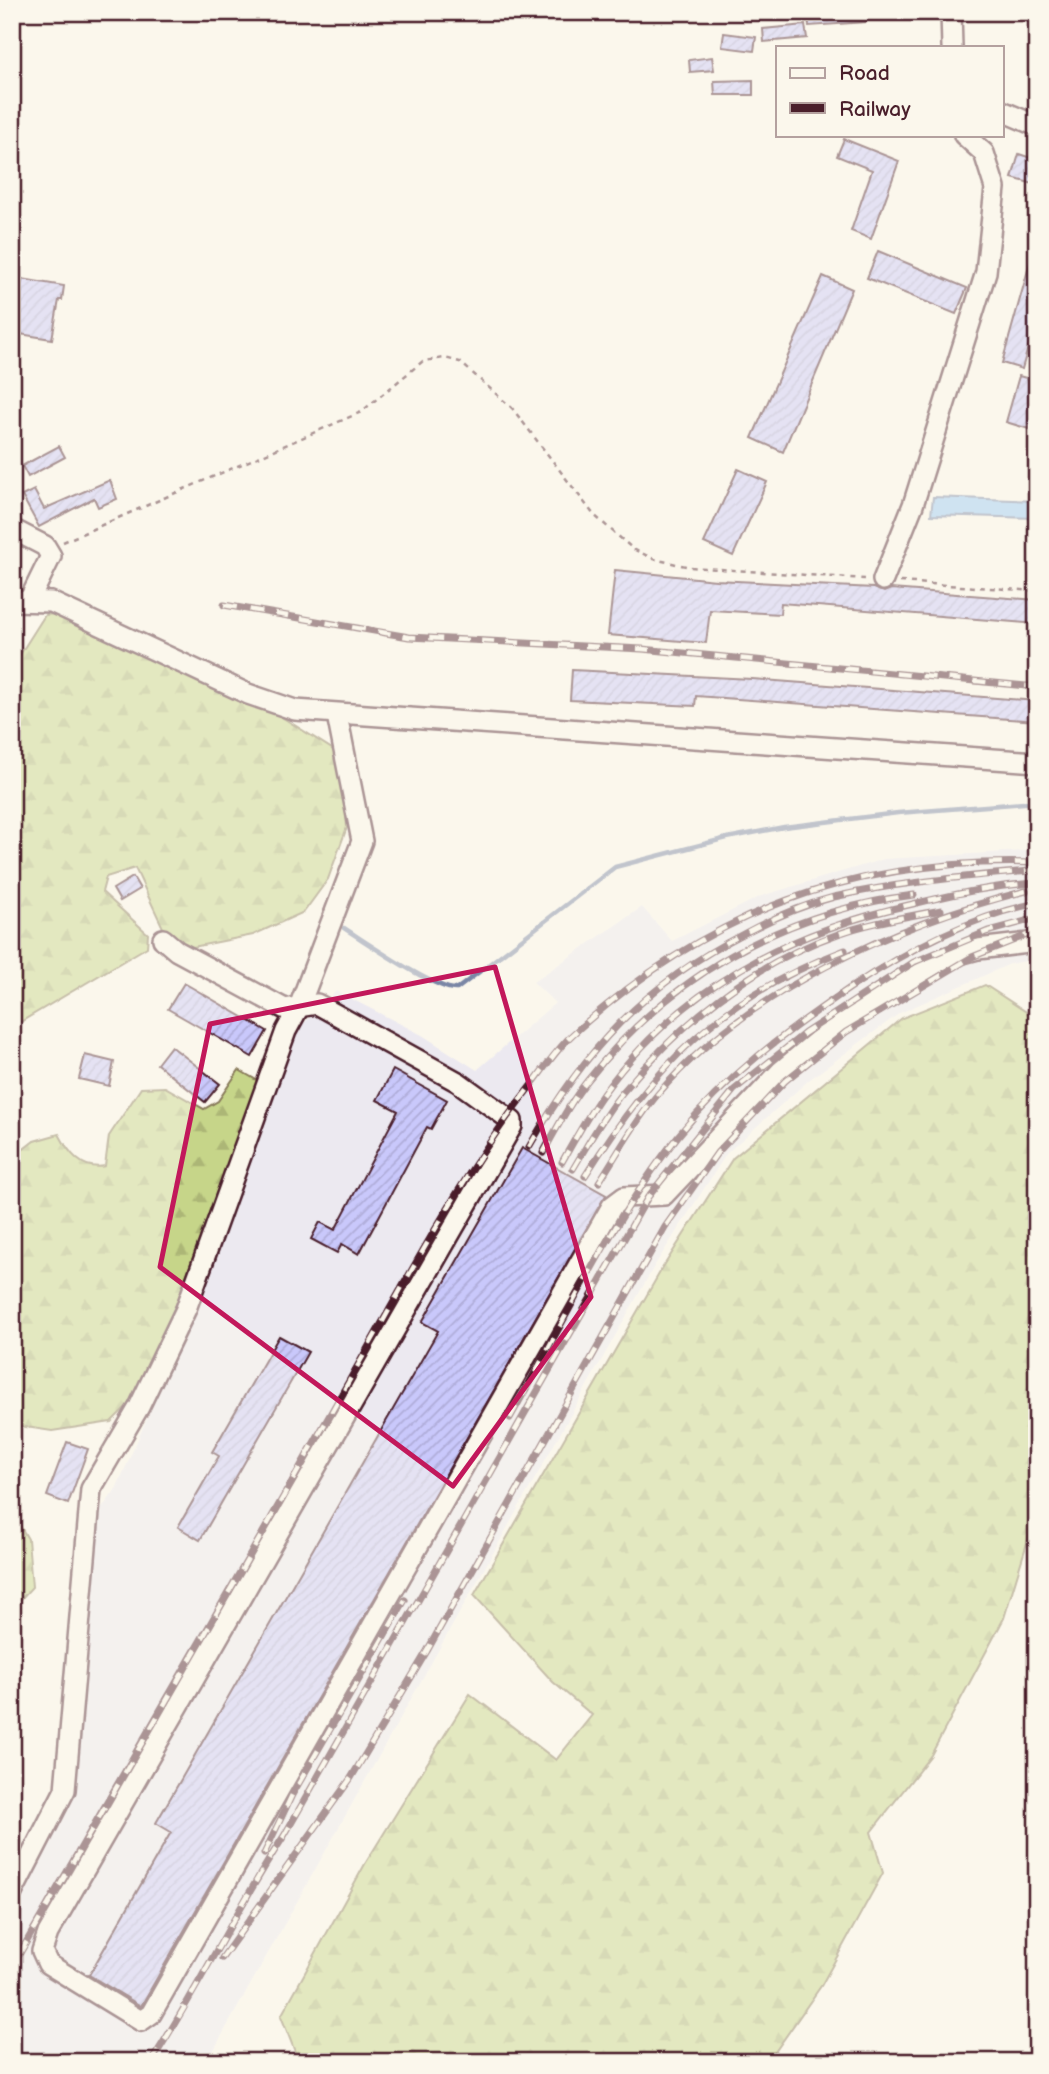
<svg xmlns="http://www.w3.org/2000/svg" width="1049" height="2074" font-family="'Balsamiq Sans',sans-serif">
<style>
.built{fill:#ece9f0}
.forest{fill:url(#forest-firs);stroke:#887a5a;stroke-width:2}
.water{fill:#9acaf6;stroke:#7a86a5;stroke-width:2}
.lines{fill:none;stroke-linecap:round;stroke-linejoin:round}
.stream{stroke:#7a86a5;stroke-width:4.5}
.building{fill:url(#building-hatch);stroke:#4a1f2b;stroke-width:2}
.minor-casing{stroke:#4a1f2b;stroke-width:24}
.path{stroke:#4a1f2b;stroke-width:2.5;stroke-dasharray:5 5;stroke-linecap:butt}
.minor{stroke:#fbf7ec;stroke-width:19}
.rail-casing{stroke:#4a1f2b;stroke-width:7}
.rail{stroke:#fbf7ec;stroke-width:4.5;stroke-dasharray:13;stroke-linecap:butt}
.marked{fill:none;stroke:#c2185b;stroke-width:5;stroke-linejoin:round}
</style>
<defs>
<pattern id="forest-firs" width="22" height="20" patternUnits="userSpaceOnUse" patternTransform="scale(1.75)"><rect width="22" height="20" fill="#c6d589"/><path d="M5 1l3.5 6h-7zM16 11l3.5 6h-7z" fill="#acb676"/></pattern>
<pattern id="building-hatch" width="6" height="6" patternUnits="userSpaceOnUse" patternTransform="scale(1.75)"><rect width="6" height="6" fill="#c9c8fb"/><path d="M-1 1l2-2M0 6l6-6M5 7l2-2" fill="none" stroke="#aeabd7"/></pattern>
</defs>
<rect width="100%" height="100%" fill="#fbf7ec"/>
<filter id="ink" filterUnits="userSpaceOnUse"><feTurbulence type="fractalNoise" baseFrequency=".0143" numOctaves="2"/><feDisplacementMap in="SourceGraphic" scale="14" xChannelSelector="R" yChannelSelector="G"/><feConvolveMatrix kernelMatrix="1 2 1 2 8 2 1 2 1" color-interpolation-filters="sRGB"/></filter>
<g filter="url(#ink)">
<path class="built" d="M1037,850V959L1010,964L900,1013L809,1080L727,1153L655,1265L207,2062H23L12,2056V1908L54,1824L97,1515L116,1489L194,1311L294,1033L336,991L422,1035L477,1070L555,1003L533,982L642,907L672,941L761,896L884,859Z"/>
<g class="forest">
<path d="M63,613L213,689L280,716L335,751L344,786L347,827L328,879L304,912L253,935L193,947L179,945L164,930L135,868L106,877L102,892L148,934L147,947L12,1027V667L45,615Z"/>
<path d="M985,985L1037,1019V1136L1033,1156L1037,1157L1034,1520L1004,1618L931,1755L871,1832L883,1873L821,1986L768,2062H299L281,2016L365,1864L470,1694L556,1760L592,1715L553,1682L474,1595L663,1267L733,1158L902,1018Z"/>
<path d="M239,1070L258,1081L175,1307L134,1399L111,1422L52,1431L12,1425V1158L34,1141L59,1134C69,1153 82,1171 105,1166L109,1136L141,1088L165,1087L204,1109L218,1101Z"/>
<path d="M12,1512L28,1539L32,1587L12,1609Z"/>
</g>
<path class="water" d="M933,497L1037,501V518L931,515Z"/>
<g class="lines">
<path class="stream" d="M344,928C366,942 437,991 457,989L615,867L727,838L784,827L898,813L1037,802"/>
</g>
<g class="building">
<path d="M866,12V22L809,26L808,13Z"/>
<path d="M805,25L807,38L764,42L763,29Z"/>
<path d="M724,33L756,37L754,51L722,47Z"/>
<path d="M712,57L714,70L690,72L689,60Z"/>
<path d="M753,80V95H715L714,81Z"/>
<path d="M844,139L899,161L871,239L851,231L872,170L837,156Z"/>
<path d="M1019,154L1037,160V185L1012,178Z"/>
<path d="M878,251L967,288L956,314L867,278Z"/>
<path d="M1033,252H1037V315L1022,369L1002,363Z"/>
<path d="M823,276L852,289L783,452L752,438Z"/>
<path d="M22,279L64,286L62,300H59L52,339L13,333Z"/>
<path d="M1019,376L1037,381V400L1029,429L1006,422Z"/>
<path d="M59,446L65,457L28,477L22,466Z"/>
<path d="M738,469L767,482L733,556L704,543Z"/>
<path d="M110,480L117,499L98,507L94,498L39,527L22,496L34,490L44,509Z"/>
<path d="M615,570L716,580L874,588L884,592L891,589L1037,600V624L781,603L780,614L710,610L706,643L608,635Z"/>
<path d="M572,670L752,679L1037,701V721L696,696L695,706L570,700Z"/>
<path d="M133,877L140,889L120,901L113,889Z"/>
<path d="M184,983L267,1031L252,1057L168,1009Z"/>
<path d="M171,1046L220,1084L205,1102L157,1064Z"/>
<path d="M85,1055L114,1062L109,1086L79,1079Z"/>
<path d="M393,1070L447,1100L431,1129L427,1127L359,1254L342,1244L337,1253L311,1239L320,1222L335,1230L398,1111L377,1100Z"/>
<path d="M522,1148L606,1195L141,2006L89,1975L171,1832L156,1823L438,1331L422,1322Z"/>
<path d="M279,1336L308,1352L200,1540L178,1527L219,1456L212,1452Z"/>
<path d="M67,1442L88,1449L68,1504L47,1496Z"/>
</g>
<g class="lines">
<defs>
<g id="minor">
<path d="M951,12L952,47"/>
<path d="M1002,111L1037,126"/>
<path d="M12,529L45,546L51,556L29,601"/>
<path d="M883,580L913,505L986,272L995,188L984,153L964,135"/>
<path d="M12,601L51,602L248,694L295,710L1037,762"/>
<path d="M163,939L177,951L285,1009L317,1004L458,1082L512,1121V1126L48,1933L42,1951L48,1964L141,2021L151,2014L612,1206L624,1197L664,1195L781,1071L836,1025L945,958L978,949L1037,942"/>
<path d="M12,1893L65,1790L91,1489L139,1407L186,1309L286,1031L299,1007L362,841L337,715"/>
</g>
</defs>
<use href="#minor" class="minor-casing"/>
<g class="path">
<path d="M63,542L361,412L423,361L445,358L460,362L512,408L594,515L633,549L654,559L690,567L865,579"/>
<path d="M900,582L1037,591"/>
</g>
<use href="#minor" class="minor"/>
<defs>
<g id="rail">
<path d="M224,605L409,637L642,649L1037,687"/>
<path d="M529,1147C584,1050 645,984 745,933C773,918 803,905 834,897C898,882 964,877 1030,871"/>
<path d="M543,1153C557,1128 570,1102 588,1080C669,977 783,911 914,895"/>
<path d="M562,1162C575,1139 588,1115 603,1094C681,986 790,931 917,903C956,894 996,885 1037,883"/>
<path d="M573,1169C588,1144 603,1116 622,1093C678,1025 753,963 838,934C871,922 907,917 941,910"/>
<path d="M585,1176C656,1064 719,998 845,950"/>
<path d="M599,1182C618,1153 635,1121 658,1094C745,992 898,923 1026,891"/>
<path d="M510,1418C563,1324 611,1221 678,1136C726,1076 787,1031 850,988C907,950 969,917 1037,903"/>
<path d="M264,1854L292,1795L405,1600"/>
<path d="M20,1953C134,1758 246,1563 357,1367C412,1271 464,1170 533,1083C545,1067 558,1048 573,1034C709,911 854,857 1037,863"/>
<path d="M222,1958L351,1778L427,1651L665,1227L717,1153L785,1081L846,1032L972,957L1037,931"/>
<path d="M151,2062C199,1988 236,1909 284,1836L648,1197L734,1090L805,1033L914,962L986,932L1037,918"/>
</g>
</defs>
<use href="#rail" class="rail-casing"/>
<use href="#rail" class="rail"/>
</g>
</g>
<path d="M0 0H1049V2074H0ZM495,967L591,1297L453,1486L160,1267L210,1024Z" fill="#fbf7ec" fill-opacity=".55" fill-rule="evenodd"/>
<path class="marked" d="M495,967L591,1297L453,1486L160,1267L210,1024Z"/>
<rect width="1049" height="2074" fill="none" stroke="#fbf7ec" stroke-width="42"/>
<rect x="21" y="21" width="1007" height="2032" fill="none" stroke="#4a1f2b" stroke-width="2.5" filter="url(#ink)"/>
<rect x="776" y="46" width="228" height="91" fill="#fbf7ec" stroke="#b4a19f" stroke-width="2"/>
<rect x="790" y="68" width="35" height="10" fill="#fbf7ec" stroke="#b4a19f" stroke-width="2"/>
<text x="839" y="80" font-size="21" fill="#4a1f2b">Road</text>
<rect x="790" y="103" width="35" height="10" fill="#4a1f2b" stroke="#b4a19f" stroke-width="2"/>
<text x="839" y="116" font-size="21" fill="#4a1f2b">Railway</text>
</svg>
